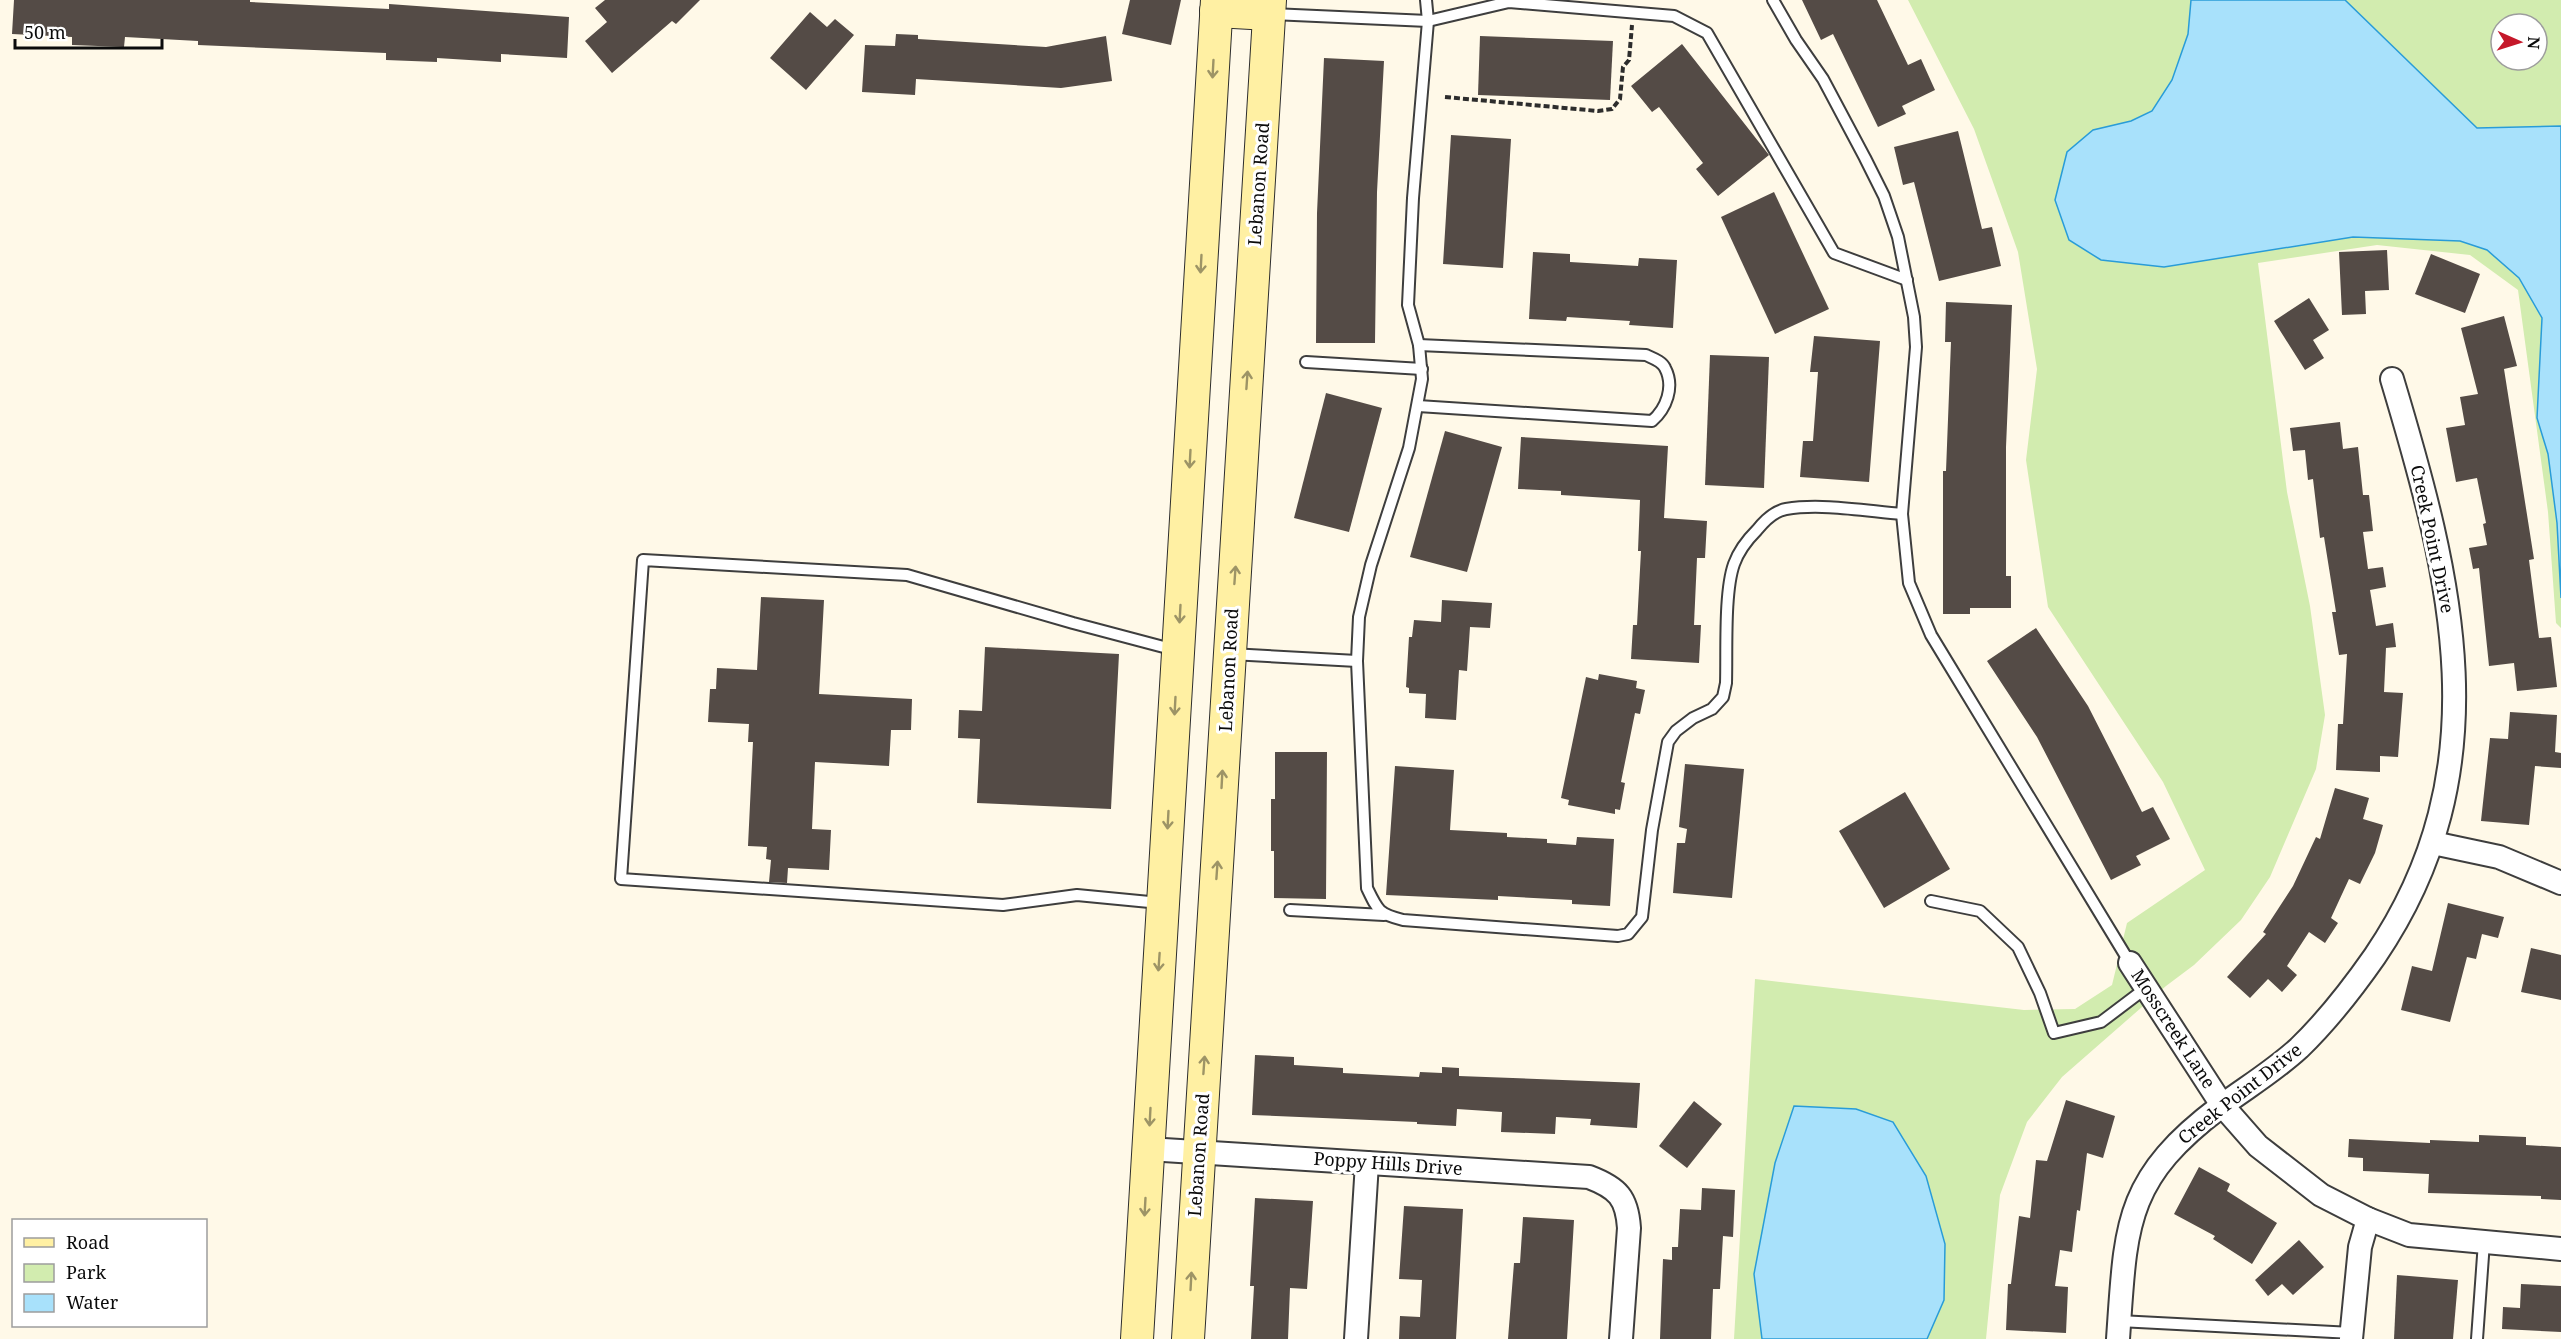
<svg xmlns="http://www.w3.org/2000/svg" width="2561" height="1339" font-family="'Noto Serif',serif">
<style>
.green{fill:#d2ecaf;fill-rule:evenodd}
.water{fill:#a8e1fb;stroke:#299cd8;stroke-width:1.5}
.building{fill:#544b46}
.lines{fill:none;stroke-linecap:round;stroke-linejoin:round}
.service-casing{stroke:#3e3e3e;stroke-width:14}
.minor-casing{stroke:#3e3e3e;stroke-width:26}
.secondary-casing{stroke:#2d2d2d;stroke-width:34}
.path{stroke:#2d2d2d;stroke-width:4;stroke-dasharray:6 3;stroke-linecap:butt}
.service{stroke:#fff;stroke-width:10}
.minor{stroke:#fff;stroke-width:22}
.secondary{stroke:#fff0a3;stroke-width:32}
.oneway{stroke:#9d9466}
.labels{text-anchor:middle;stroke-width:6;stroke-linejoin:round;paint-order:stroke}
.street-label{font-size:18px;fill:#0b0b0b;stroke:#fff}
</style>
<rect width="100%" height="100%" fill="#fff9e8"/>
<path class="green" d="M1908,0H2561V628L2556,623L2548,512L2518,290L2470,255L2377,245L2258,263L2287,492L2310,606L2325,715L2316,769L2270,877L2241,920L2194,965L2166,986L2062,1077L2027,1122L2000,1195L1986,1339H1734L1755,979L2024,1010L2075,1009L2112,985L2127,923L2205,870L2163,782L2048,607L2026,460L2037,369L2018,252L1974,129ZM2501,24H2537V60H2501Z"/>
<g class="water">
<path d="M2191,0H2345L2477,128L2561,126V598L2557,523L2548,454L2537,418L2542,318L2519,278L2487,250L2460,241L2353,237L2164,267L2101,260L2069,240L2055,200L2067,152L2093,130L2131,121L2152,111L2172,80L2188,34Z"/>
<path d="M1794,1106L1856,1109L1893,1122L1926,1176L1945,1244L1944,1300L1927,1339H1762L1754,1274L1775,1163Z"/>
</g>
<g class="building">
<path d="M14,0H250V2L389,9V4L569,17L567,58L501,54V62L437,58V62L386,60V53L198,45V41L125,37L124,47L72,45V37L12,34Z"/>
<path d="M605,0H700L676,24L672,21L612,73L585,41L607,22L595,8Z"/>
<path d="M1130,0H1181L1171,45L1122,34Z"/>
<path d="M1802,0H1877L1908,65L1921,59L1935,90L1902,106L1906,114L1878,127L1833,34L1821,40Z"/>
<path d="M810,12L827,27L835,19L854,35L806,90L770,58Z"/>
<path d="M896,34L918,35V39L1046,47L1106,36L1112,81L1061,88L916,79L915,95L862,92L865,45L895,46Z"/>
<path d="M1480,36L1613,41L1610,100L1478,95Z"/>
<path d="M1682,44L1769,155L1718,196L1696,169L1703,163L1659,107L1652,112L1631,86Z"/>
<path d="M1324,58L1384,61L1377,192L1375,343H1316L1317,213Z"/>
<path d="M1958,131L1982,229L1992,227L2001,266L1939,281L1914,182L1903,185L1894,147Z"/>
<path d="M1451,135L1511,139L1503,268L1443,264Z"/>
<path d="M1774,192L1829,309L1775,334L1721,217Z"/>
<path d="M2387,250L2389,290L2365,291L2366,314L2342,315L2339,252Z"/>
<path d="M1533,252L1570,254V262L1638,266L1639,258L1677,260L1673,328L1629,325L1630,321L1567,317L1566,321L1529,319Z"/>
<path d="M2431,254L2480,274L2465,313L2415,294Z"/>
<path d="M2309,298L2329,330L2313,340L2324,358L2305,370L2274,321Z"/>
<path d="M1946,302L2012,305L2006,447V576H2011V608H1970V614H1943V471H1946L1951,342H1945Z"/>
<path d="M2504,316L2517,366L2504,369L2534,559L2529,560L2539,638L2551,637L2557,687L2517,691L2514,663L2489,666L2479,568L2473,569L2469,548L2487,545L2483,524L2486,523L2477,478L2456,482L2446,428L2465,425L2460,397L2478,394L2461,328Z"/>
<path d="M1814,336L1880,341L1869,482L1800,477L1803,441H1813L1818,372H1810Z"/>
<path d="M1710,355L1769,357L1764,488L1705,485Z"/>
<path d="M1326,393L1382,408L1349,532L1294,518Z"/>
<path d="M2340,422L2343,449L2358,447L2363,495H2369L2373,531L2363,532L2368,569L2383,567L2386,587L2370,590L2376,626L2393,623L2396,647L2386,648L2384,692L2403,693L2398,757L2380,756V772L2336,770L2338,724H2343L2347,654L2339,655L2332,612H2336L2324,537L2320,538L2313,479L2308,480L2305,450L2293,451L2290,428Z"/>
<path d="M1445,431L1502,447L1467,572L1410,557Z"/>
<path d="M1521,437L1668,446L1664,518L1707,521L1705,558H1697L1694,625H1701L1699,663L1631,659L1633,625H1637L1641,551H1638L1640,500L1561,495V491L1518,489Z"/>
<path d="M761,597L824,600L819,694L912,699L911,730H891L889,766L815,762L812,829L831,830L829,870L788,868L787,883L769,882L771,860L766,859L767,847L748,846L753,742H748L749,724L708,722L710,689H716L717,668L757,670Z"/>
<path d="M1442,600L1492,603L1490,628L1470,627L1467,671L1459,670L1456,720L1425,718L1426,694L1409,693V688L1406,687L1409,637H1412L1414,620L1441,622Z"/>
<path d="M2036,628L2088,706L2142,812L2153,807L2170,839L2136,856L2141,865L2111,880L2037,737L1987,661Z"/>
<path d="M985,647L1119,654L1111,809L977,803L980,739L958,738L959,710L982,711Z"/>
<path d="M1599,674L1637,681L1636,688L1645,690L1640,714L1635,713L1621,782L1625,783L1620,810L1615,809V814L1568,805L1569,800L1561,798L1586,677L1598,680Z"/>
<path d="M2510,712L2557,715L2555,752L2561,753V768L2535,766L2529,825L2481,821L2490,738L2508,739Z"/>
<path d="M1275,752H1327L1326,899L1274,898V851H1271V799H1275Z"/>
<path d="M1685,764L1744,769L1732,898L1673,893L1677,843H1685L1687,829L1679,827Z"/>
<path d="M1395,766L1454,770L1450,830L1507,833V837L1547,839V843L1576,845L1577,837L1614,839L1610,906L1572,904V900L1498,896V900L1386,895Z"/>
<path d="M2335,788L2369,798L2363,819L2383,825L2375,853L2360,884L2349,879L2331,918L2338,923L2325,943L2309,932L2287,966L2297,975L2282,992L2268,979L2250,998L2227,977L2266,934L2263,932L2293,886L2316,837L2320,839Z"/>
<path d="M1905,792L1950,869L1884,908L1839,831Z"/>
<path d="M2448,903L2504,917L2498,938L2482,934L2476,959L2467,957L2450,1022L2401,1010L2412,966L2432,971Z"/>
<path d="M2531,948L2561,955V1000L2521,992Z"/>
<path d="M1255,1055L1294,1057V1065L1343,1068V1073L1419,1077L1420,1072L1442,1073V1067L1459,1068V1076L1640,1083L1637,1128L1590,1125L1591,1119L1556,1117L1555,1134L1501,1132L1502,1112L1457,1109L1456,1126L1417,1124V1122L1252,1115Z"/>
<path d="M2066,1100L2115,1116L2103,1158L2087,1153L2080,1211L2077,1210L2072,1252L2060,1250L2055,1286L2068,1287L2066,1333L2006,1330L2008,1284H2011L2019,1216L2030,1218L2036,1160L2047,1161Z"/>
<path d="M1694,1101L1722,1124L1687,1168L1659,1146Z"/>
<path d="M2479,1135L2526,1137V1145L2561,1147V1200L2541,1199V1196L2428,1193L2429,1174L2363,1171V1158L2348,1157L2349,1139L2430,1143V1140L2479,1142Z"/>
<path d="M2199,1167L2230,1184L2227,1191L2277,1223L2252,1264L2213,1239L2215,1236L2174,1214Z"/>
<path d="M1702,1188L1735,1190L1733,1237L1723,1236L1720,1289H1713L1711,1339H1660L1663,1259L1672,1260V1247H1678L1680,1209L1701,1210Z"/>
<path d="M1255,1198L1313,1201L1307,1289L1290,1288L1288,1339H1251L1254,1286H1250Z"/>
<path d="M1404,1206L1463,1209L1456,1339H1399L1400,1316L1420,1317L1422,1280L1399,1279Z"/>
<path d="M1523,1217L1574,1220L1567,1339H1508L1514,1263H1520Z"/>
<path d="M2299,1240L2324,1267L2293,1295L2282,1284L2268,1296L2255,1280Z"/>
<path d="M2397,1275L2458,1280L2453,1339H2394Z"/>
<path d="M2521,1284L2561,1286V1332L2502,1329L2503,1307L2520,1308Z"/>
</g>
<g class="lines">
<defs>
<g id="service">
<path d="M1426,0L1428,21L1413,198L1408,305L1419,345L1422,379L1409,448L1371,565L1359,617L1357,661L1367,888C1378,911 1379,914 1403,920L1618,936L1628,934L1642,917L1652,830L1668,742L1676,731L1693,718L1712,709L1723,697L1726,683C1727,652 1724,592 1734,564C1739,550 1747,540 1757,530C1765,520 1774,511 1786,509C1821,503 1866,511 1902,514"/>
<path d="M1773,0L1796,40L1823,79L1865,158L1884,196L1898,237L1914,317L1916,347L1902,514L1909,583L1931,635L2130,963"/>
<path d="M1272,14L1428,21L1509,2L1674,16L1707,33L1834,253L1907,280"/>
<path d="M1306,362L1422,369"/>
<path d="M1418,406L1652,421C1666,409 1675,387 1665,368C1662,361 1652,358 1646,355L1419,345"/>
<path d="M1231,654L1357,661"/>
<path d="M1931,901L1980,911L2018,947L2040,993L2054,1033L2101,1022L2146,988"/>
<path d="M1160,903L1077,895L1003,905L621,879L643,560L907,575L1073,623L1175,650"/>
<path d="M1290,910L1384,915"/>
<path d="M2119,1321L2352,1333"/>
<path d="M2477,1339L2484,1242"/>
</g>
<g id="minor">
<path d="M2433,843L2499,857L2561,883"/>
<path d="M2130,963L2222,1105L2258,1146L2321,1195L2368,1219L2409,1235L2561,1249"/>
<path d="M1148,1149L1589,1177C1618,1188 1627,1198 1629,1228L1621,1339"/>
<path d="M1356,1339L1367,1163"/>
<path d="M2118,1339C2126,1226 2123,1180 2220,1107C2247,1087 2274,1071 2299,1048C2328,1020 2352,989 2375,956C2502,769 2452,579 2392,379"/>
<path d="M2351,1339L2360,1247L2368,1219"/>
</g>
<g id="secondary">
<path d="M1216,11L1269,14"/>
<path d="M1137,1339L1217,0"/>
<path d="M1188,1339L1270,0"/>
</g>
</defs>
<use href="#service" class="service-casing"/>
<use href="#minor" class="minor-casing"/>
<use href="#secondary" class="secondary-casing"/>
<path class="path" d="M1445,97L1598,111L1612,109L1620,99L1623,67L1629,60L1632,25"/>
<use href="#service" class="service"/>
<use href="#minor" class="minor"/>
<use href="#secondary" class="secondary"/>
</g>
<defs><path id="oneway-shaft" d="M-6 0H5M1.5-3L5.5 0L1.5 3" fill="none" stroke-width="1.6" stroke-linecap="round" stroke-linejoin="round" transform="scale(1.5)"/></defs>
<g class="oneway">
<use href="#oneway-shaft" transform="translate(1213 69) rotate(93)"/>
<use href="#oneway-shaft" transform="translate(1201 264) rotate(93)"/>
<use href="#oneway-shaft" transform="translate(1247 380) rotate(-86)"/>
<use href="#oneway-shaft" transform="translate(1190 459) rotate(93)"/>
<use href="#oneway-shaft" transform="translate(1235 575) rotate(-86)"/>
<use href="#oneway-shaft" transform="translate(1180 614) rotate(93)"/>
<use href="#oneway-shaft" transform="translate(1175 706) rotate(93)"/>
<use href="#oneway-shaft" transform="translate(1222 779) rotate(-87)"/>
<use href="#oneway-shaft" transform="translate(1168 820) rotate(93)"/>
<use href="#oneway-shaft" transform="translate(1217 870) rotate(-86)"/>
<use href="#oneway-shaft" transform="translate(1159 962) rotate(94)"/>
<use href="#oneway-shaft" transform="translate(1204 1065) rotate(-86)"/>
<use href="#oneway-shaft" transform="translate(1150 1117) rotate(93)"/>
<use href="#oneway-shaft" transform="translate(1145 1207) rotate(93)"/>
<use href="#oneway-shaft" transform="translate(1191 1281) rotate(-87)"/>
</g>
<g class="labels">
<g class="street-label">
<text transform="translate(1259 184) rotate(-86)" y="6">Lebanon Road</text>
<text transform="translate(2432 539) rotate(78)" y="6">Creek Point Drive</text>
<text transform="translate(1229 670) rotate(-87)" y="6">Lebanon Road</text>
<text transform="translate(2173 1029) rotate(57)" y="6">Mosscreek Lane</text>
<text transform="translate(2240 1094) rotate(-38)" y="6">Creek Point Drive</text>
<text transform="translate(1199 1155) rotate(-86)" y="6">Lebanon Road</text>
<text transform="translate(1388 1164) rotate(4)" y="6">Poppy Hills Drive</text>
</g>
</g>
<rect x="12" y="1219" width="195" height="108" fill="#ffffff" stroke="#9d9d9d" stroke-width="1.5"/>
<rect x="24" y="1238" width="30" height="9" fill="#fff0a3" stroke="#9d9d9d" stroke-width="1.5"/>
<text x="66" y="1249" font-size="18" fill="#0b0b0b">Road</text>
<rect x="24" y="1264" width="30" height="18" fill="#d2ecaf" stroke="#9d9d9d" stroke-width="1.5"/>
<text x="66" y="1279" font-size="18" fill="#0b0b0b">Park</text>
<rect x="24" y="1294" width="30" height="18" fill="#a8e1fb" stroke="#9d9d9d" stroke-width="1.5"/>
<text x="66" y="1309" font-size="18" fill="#0b0b0b">Water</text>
<g transform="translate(2519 42) rotate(93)"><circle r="28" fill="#ffffff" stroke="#9d9d9d" stroke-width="1.5"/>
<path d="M0-4.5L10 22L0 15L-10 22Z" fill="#c5182a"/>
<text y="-9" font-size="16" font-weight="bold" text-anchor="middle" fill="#0b0b0b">N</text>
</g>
<path d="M15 39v9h147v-9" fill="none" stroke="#0b0b0b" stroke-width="3"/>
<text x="24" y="39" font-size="18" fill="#0b0b0b" stroke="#ffffff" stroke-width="4.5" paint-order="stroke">50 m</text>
</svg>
